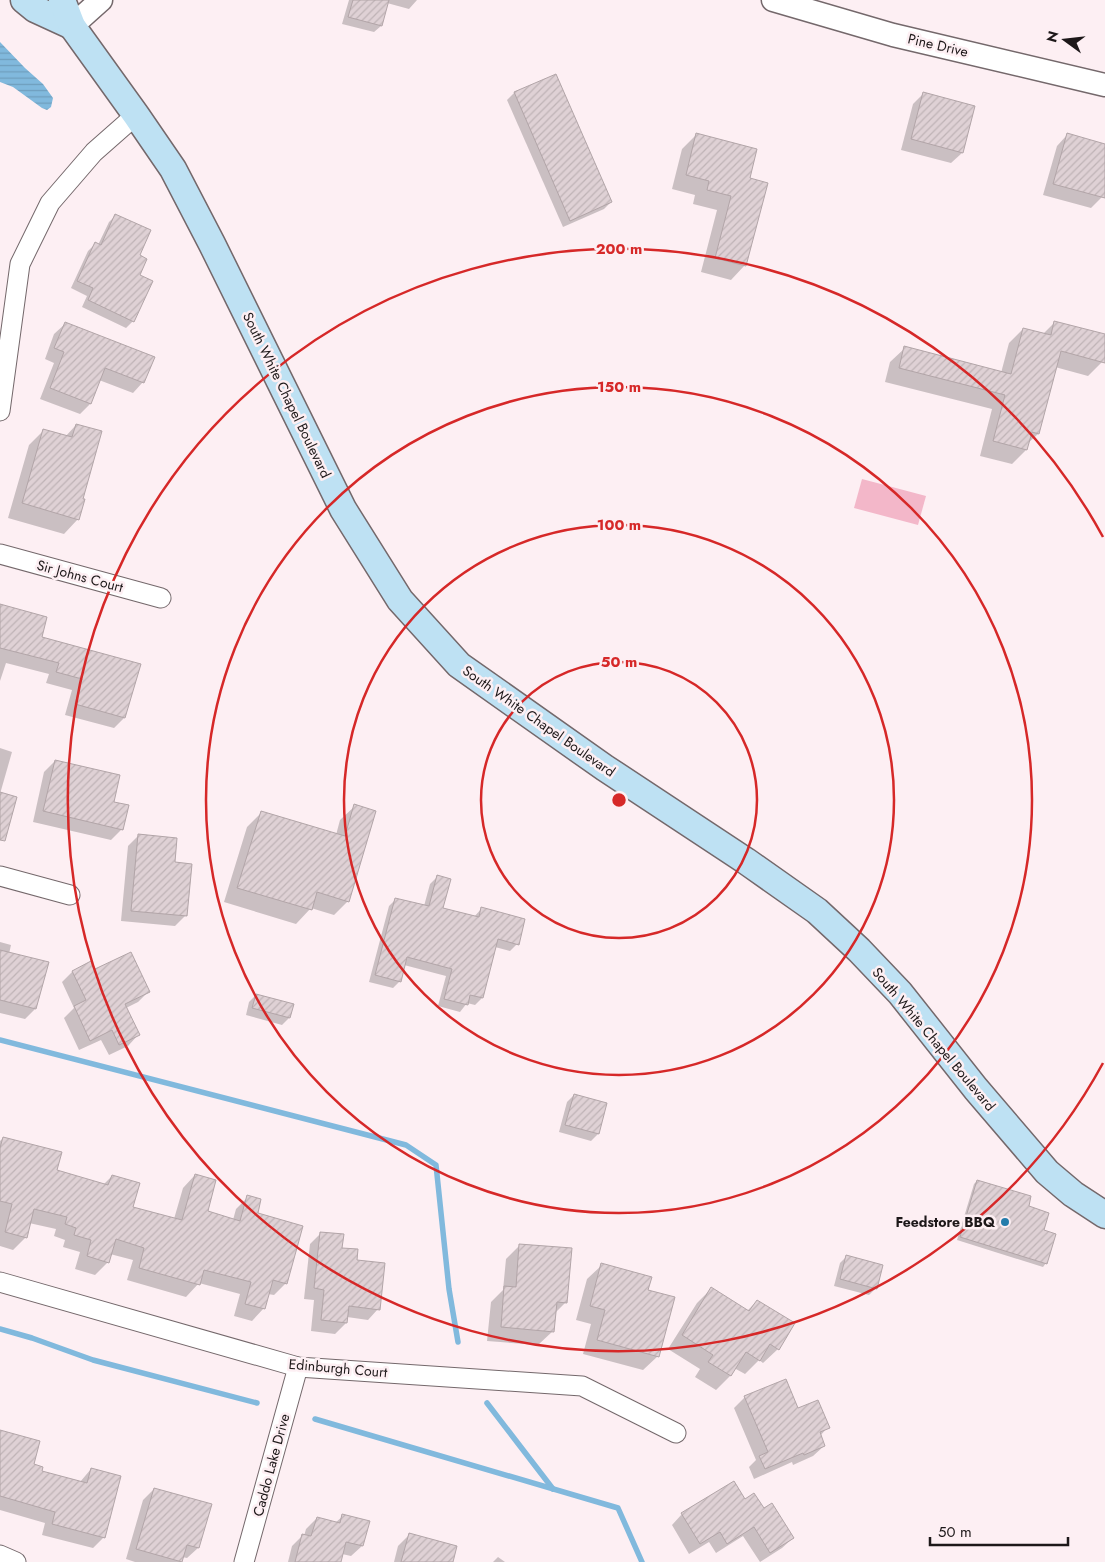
<svg xmlns="http://www.w3.org/2000/svg" width="1105" height="1562" font-family="Jost,sans-serif">
<style>
.grass{fill:#f3b7c9}
.water{fill:url(#water-rules)}
.shadow{fill:#0003}
.lines{fill:none;stroke-linecap:round;stroke-linejoin:round}
.stream{stroke:#81b9dd;stroke-width:5.5}
.building{fill:url(#building-hatch);stroke:#b2a5a8}
.minor-casing{stroke:#74686b;stroke-width:21}
.tertiary-casing{stroke:#74686b;stroke-width:25}
.secondary-casing{stroke:#74686b;stroke-width:29}
.minor{stroke:#fff;stroke-width:19}
.tertiary{stroke:#fff;stroke-width:22}
.secondary{stroke:#bee1f3;stroke-width:26}
.ring{fill:none;stroke:#d62828;stroke-width:2.5}
.poi-dot{fill:#247cab;stroke:#fdeff3;stroke-width:2}
.labels{text-anchor:middle;stroke-width:5;stroke-linejoin:round;paint-order:stroke}
.street-label{font-size:14px;fill:#1d1819;stroke:#fdeff3}
.poi-label{font-size:14px;font-weight:bold;fill:#1d1819;stroke:#fdeff3;text-anchor:end}
.centre{fill:#d62828;stroke:#fdeff3;stroke-width:2.5}
.ring-label{font-size:15px;text-anchor:middle;font-weight:bold;fill:#d62828;stroke:#fdeff3;stroke-width:5;stroke-linejoin:round;paint-order:stroke}
</style>
<defs>
<pattern id="water-rules" width="6" height="5" patternUnits="userSpaceOnUse" patternTransform="scale(1.25)"><rect width="6" height="5" fill="#81b9dd"/><path d="M0 2.5h6" fill="none" stroke="#6f9ebd"/></pattern>
<pattern id="building-hatch" width="6" height="6" patternUnits="userSpaceOnUse" patternTransform="scale(1.25)"><rect width="6" height="6" fill="#dfd1d5"/><path d="M-1 1l2-2M0 6l6-6M5 7l2-2" fill="none" stroke="#bfb3b6"/></pattern>
</defs>
<rect width="100%" height="100%" fill="#fdeff3"/>
<path class="grass" d="M862,479L926,496L918,525L854,508Z"/>
<path class="water" d="M0,42L25,68L43,84L53,98L51,107L47,110L42,108L13,87L0,82Z"/>
<g class="shadow">
<path d="M349,0H417L409,9L387,3L381,26L374,32L342,24Z"/>
<path d="M555,75L611,202L604,209L563,227L507,100L514,93Z"/>
<path d="M923,94L962,153L951,163L901,150L913,104Z"/>
<path d="M697,134L748,179L745,265L731,280L701,272L717,210L693,204L695,195L672,189L682,149Z"/>
<path d="M1067,135L1105,145V186L1102,197L1091,208L1043,195L1057,146Z"/>
<path d="M116,215L138,256V276L133,321L126,328L82,307L87,296L71,288L88,251L95,244L98,245L109,222Z"/>
<path d="M1055,322L1105,335V351L1102,362L1088,376L1055,367L1038,434L1027,444L1026,450L1012,464L980,456L992,409L885,382L890,362L905,348L1001,373L1009,343L1023,329L1043,334Z"/>
<path d="M65,324L143,382L133,393L99,380L90,404L80,414L40,399L54,363L45,359L54,334Z"/>
<path d="M76,425L81,499L78,519L64,534L8,518L29,445L43,431L65,437Z"/>
<path d="M0,606L41,638L124,718L114,728L65,715L72,690L46,683L49,674L6,663L0,681Z"/>
<path d="M0,748L12,752L0,794V833Z"/>
<path d="M55,761L112,803L122,829L111,840L33,822L44,772Z"/>
<path d="M355,806L348,901L334,915L311,908L296,924L224,902L247,827L261,813L336,835L340,820Z"/>
<path d="M139,835L174,863L186,915L175,926L121,921L128,846Z"/>
<path d="M437,877L442,909L474,917L482,908L517,944L510,951L495,947L482,998L475,1005L467,1003L460,1012L438,1006L446,976L404,965L400,981L393,988L369,982L389,906L396,899L424,906L430,884Z"/>
<path d="M0,942L11,945L9,954L35,1009L25,1019L0,1013Z"/>
<path d="M94,971L148,992L138,1002L126,1008L138,1035L128,1046L109,1055L101,1040L79,1050L64,1018L74,1008L62,982L72,972Z"/>
<path d="M256,995L289,1018L282,1025L246,1015L249,1002Z"/>
<path d="M574,1095L598,1134L591,1141L559,1132L567,1102Z"/>
<path d="M3,1138L55,1171L103,1185L112,1176L132,1207L174,1219L183,1188L195,1175L206,1212L233,1220L236,1209L248,1197L286,1283L274,1295L268,1294L264,1308L252,1321L234,1316L240,1294L199,1283L186,1297L127,1280L133,1260L110,1254L108,1262L95,1275L75,1269L80,1252L63,1247L65,1240L54,1236L56,1229L29,1223L26,1237L13,1250L0,1246V1141Z"/>
<path d="M977,1181L1027,1207L1042,1231L1046,1263L1043,1267L957,1240L974,1184Z"/>
<path d="M321,1233L356,1261L378,1309L368,1320L347,1317L346,1323L335,1334L311,1331L314,1300L304,1299L310,1244Z"/>
<path d="M520,1245L566,1302L554,1314L553,1331L538,1345L487,1341L491,1302L503,1290L506,1259Z"/>
<path d="M847,1256L876,1288L869,1295L834,1286L840,1263Z"/>
<path d="M602,1265L647,1291L658,1356L643,1370L583,1354L591,1324L576,1320L587,1279Z"/>
<path d="M711,1289L747,1311L757,1301L778,1349L763,1363L759,1360L745,1374L734,1368L730,1376L716,1390L695,1377L700,1369L668,1349L697,1303Z"/>
<path d="M745,1397L828,1427L820,1436L824,1446L813,1456L793,1465L792,1462L754,1479L749,1467L756,1460L734,1408Z"/>
<path d="M0,1431L32,1465L41,1472L80,1482L91,1469L120,1477L103,1538L93,1548L42,1535L45,1523L0,1510Z"/>
<path d="M154,1489L198,1548L187,1558L182,1557L180,1562H135L126,1559L143,1500Z"/>
<path d="M745,1501L764,1510L793,1538L782,1548L760,1562L743,1536L716,1553L709,1542L689,1554L672,1525L682,1514Z"/>
<path d="M343,1516L362,1546L351,1556L342,1554L340,1562H288L292,1546L303,1535L304,1536L306,1529L317,1518L335,1523Z"/>
<path d="M409,1535L451,1562H394L398,1546Z"/>
<path d="M498,1557L505,1562H493Z"/>
</g>
<g class="lines">
<g class="stream">
<path d="M0,1040L406,1145L436,1165L449,1289L458,1342"/>
<path d="M0,1329L32,1338L93,1360L257,1403"/>
<path d="M487,1403L553,1489"/>
<path d="M315,1419L618,1508L642,1562"/>
</g>
</g>
<g class="building">
<path d="M353,0H389L382,26L348,17Z"/>
<path d="M556,74L612,202L570,221L514,92Z"/>
<path d="M923,92L975,106L963,153L911,139Z"/>
<path d="M696,133L757,149L750,178L768,183L746,266L715,258L731,196L707,190L709,181L686,175Z"/>
<path d="M1067,133L1105,144V198L1053,184Z"/>
<path d="M115,214L151,230L140,255L147,259L140,275L153,281L134,322L88,300L93,288L77,281L95,242L101,245Z"/>
<path d="M1054,321L1105,334V363L1061,351L1039,434L1032,432L1027,450L993,441L1005,395L899,368L904,346L1011,374L1023,328L1051,335Z"/>
<path d="M65,322L155,357L144,383L105,368L91,404L50,388L64,352L54,348Z"/>
<path d="M76,424L102,431L83,499H85L79,520L22,503L43,429L72,437Z"/>
<path d="M0,604L47,617L42,637L141,664L125,718L75,704L82,679L56,672L59,663L0,648Z"/>
<path d="M55,760L120,775L114,802L129,805L123,830L43,811Z"/>
<path d="M0,792L17,797L5,841L0,840Z"/>
<path d="M354,804L376,811L349,902L317,892L312,910L237,888L261,811L345,836Z"/>
<path d="M138,834L177,838L175,862L192,864L187,916L131,911Z"/>
<path d="M437,875L451,879L443,908L479,917L481,907L525,919L519,945L498,939L483,998L470,995L468,1005L444,999L452,969L407,957L401,982L375,975L395,898L429,906Z"/>
<path d="M0,950L49,962L36,1009L0,1000Z"/>
<path d="M131,952L150,992L125,1004L140,1035L119,1045L112,1030L90,1041L74,1006L86,1000L72,971L91,961L95,969Z"/>
<path d="M256,994L294,1004L290,1018L252,1008Z"/>
<path d="M574,1094L607,1103L599,1134L565,1125Z"/>
<path d="M3,1137L62,1152L57,1170L108,1185L112,1175L140,1183L133,1207L182,1220L195,1174L216,1180L208,1211L240,1221L247,1195L261,1199L258,1213L303,1226L287,1284L273,1280L265,1309L245,1304L251,1282L204,1270L200,1285L139,1268L144,1248L116,1239L109,1263L87,1256L91,1240L74,1235L76,1228L65,1224L67,1217L34,1209L27,1238L5,1232L12,1204L0,1201V1148Z"/>
<path d="M977,1180L1031,1196L1029,1206L1049,1213L1044,1230L1056,1234L1047,1264L960,1237Z"/>
<path d="M320,1232L344,1234L342,1248L358,1249L357,1260L385,1263L380,1310L349,1306L347,1323L321,1320L324,1290L314,1288Z"/>
<path d="M519,1244L572,1248L567,1303L557,1302L554,1332L501,1327L504,1286L516,1287Z"/>
<path d="M846,1255L883,1265L877,1289L840,1279Z"/>
<path d="M601,1263L652,1277L648,1290L675,1297L659,1357L597,1340L605,1310L590,1306Z"/>
<path d="M711,1287L749,1311L757,1300L795,1323L779,1350L770,1344L760,1361L746,1352L731,1376L708,1362L713,1355L682,1335Z"/>
<path d="M786,1379L798,1408L818,1400L830,1428L820,1432L825,1446L804,1455L803,1453L765,1469L759,1456L768,1452L744,1396Z"/>
<path d="M0,1430L40,1441L34,1464L43,1467L42,1471L87,1483L91,1468L121,1476L105,1538L52,1524L55,1512L0,1496Z"/>
<path d="M734,1481L745,1499L754,1493L764,1508L772,1503L794,1538L770,1553L754,1527L727,1544L720,1532L700,1544L681,1513Z"/>
<path d="M154,1488L212,1504L199,1548L187,1545L182,1562L136,1549Z"/>
<path d="M342,1514L370,1521L363,1546L346,1542L341,1562H295L302,1534L311,1536L317,1517L340,1523Z"/>
<path d="M409,1533L457,1546L453,1562H401Z"/>
</g>
<g class="lines">
<defs>
<g id="minor">
<path d="M0,411L20,264L50,203L94,152L136,115"/>
<path d="M0,554L161,598"/>
<path d="M0,876L70,895"/>
<path d="M0,1282L298,1367L582,1386L676,1433"/>
<path d="M0,1555L16,1562"/>
<path d="M244,1562L298,1367"/>
</g>
<g id="tertiary">
<path d="M773,0L893,35L1105,85"/>
<path d="M72,26L101,0"/>
</g>
<g id="secondary">
<path d="M24,0L35,9L72,26"/>
<path d="M62,0L72,26L136,115L173,169L212,244L343,509L400,600L459,665L605,768L746,861L817,911L859,950L900,993L976,1089L1047,1172L1073,1194L1105,1215"/>
</g>
</defs>
<use href="#minor" class="minor-casing"/>
<use href="#tertiary" class="tertiary-casing"/>
<use href="#secondary" class="secondary-casing"/>
<use href="#minor" class="minor"/>
<use href="#tertiary" class="tertiary"/>
<use href="#secondary" class="secondary"/>
</g>
<g class="ring">
<circle cx="619" cy="800" r="138"/>
<circle cx="619" cy="800" r="275"/>
<circle cx="619" cy="800" r="413"/>
<path d="M1103 1063A551 551 0 1 1 1103 537"/>
</g>
<circle class="poi-dot" cx="1005" cy="1222" r="5"/>
<g class="labels">
<g class="street-label">
<text transform="translate(938 45) rotate(13)" y="5">Pine Drive</text>
<text transform="translate(287 395) rotate(64)" y="5">South White Chapel Boulevard</text>
<text transform="translate(80 576) rotate(15)" y="5">Sir Johns Court</text>
<text transform="translate(539 721) rotate(35)" y="5">South White Chapel Boulevard</text>
<text transform="translate(934 1039) rotate(50)" y="5">South White Chapel Boulevard</text>
<text transform="translate(338 1368) rotate(5)" y="5">Edinburgh Court</text>
<text transform="translate(271 1465) rotate(-75)" y="5">Caddo Lake Drive</text>
</g>
<g class="poi-label">
<text x="995" y="1227">Feedstore BBQ</text>
</g>
</g>
<circle cx="619" cy="800" r="8" class="centre"/>
<g class="ring-label">
<text x="619" y="254">200 m</text>
<text x="619" y="392">150 m</text>
<text x="619" y="530">100 m</text>
<text x="619" y="667">50 m</text>
</g>
<g transform="translate(1065 40) rotate(285)" stroke="#fdeff3" stroke-width="4" paint-order="stroke">
<path d="M0-4L9 19L0 12L-9 19Z" fill="#1d1819"/>
<text y="-8" font-size="14" font-weight="bold" text-anchor="middle" fill="#1d1819">N</text>
</g>
<path d="M930 1537v8h138v-8" fill="none" stroke="#1d1819" stroke-width="2.5"/>
<text x="938" y="1537" font-size="15" fill="#1d1819" stroke="#fdeff3" stroke-width="4" paint-order="stroke">50 m</text>
</svg>
